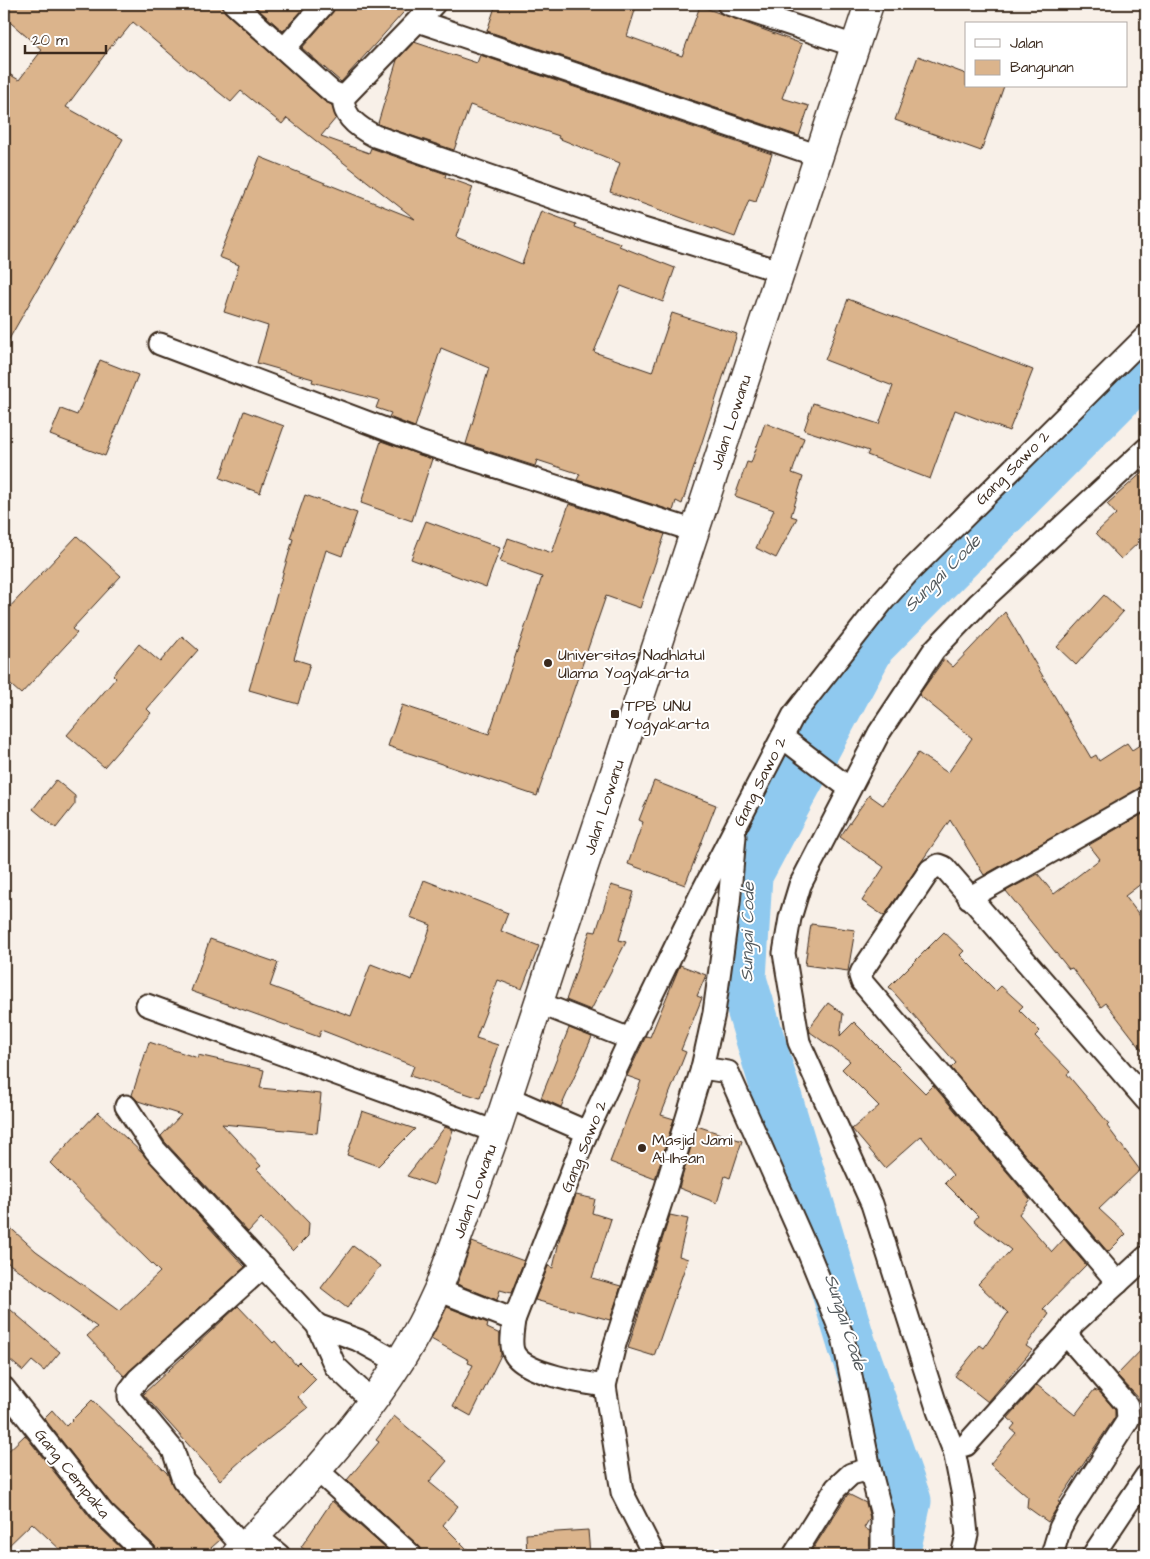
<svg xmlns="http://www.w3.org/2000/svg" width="1150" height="1559" font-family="'Architects Daughter',sans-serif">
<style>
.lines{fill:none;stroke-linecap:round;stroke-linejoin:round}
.river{stroke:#8fc9ef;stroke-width:49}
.building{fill:#dbb48c;stroke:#3b2a1e}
.minor-casing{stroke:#3b2a1e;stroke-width:25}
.secondary-casing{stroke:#3b2a1e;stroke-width:31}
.minor{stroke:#fff;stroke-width:21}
.secondary{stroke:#fff;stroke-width:28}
.poi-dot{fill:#3b2a1e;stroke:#fff;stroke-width:2}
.labels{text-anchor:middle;stroke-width:4;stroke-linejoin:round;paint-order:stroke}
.street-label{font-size:16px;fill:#3b2a1e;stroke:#fff}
.poi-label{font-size:16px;fill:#3b2a1e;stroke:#fff;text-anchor:start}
.water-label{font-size:18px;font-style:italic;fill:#545a5d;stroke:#fff}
</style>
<rect width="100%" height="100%" fill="#f8f0e8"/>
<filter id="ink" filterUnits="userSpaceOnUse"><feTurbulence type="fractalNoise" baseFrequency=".02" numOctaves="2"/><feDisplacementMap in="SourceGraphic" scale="10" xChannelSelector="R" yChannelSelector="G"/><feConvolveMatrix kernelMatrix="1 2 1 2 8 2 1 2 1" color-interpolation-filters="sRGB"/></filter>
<g filter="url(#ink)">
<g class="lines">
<path class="river" d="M895,1555L907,1501L852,1345L742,979L748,875L871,645L1146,368"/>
</g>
<g class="building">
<path d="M4,4H222L226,13L324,101L332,105L336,118L321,136L369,153L371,148L446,174L445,177L473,187L456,237L522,264L541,211L576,224L575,227L620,243L619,246L675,268L663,302L621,286L594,352L652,372L672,313L737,334L682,504L676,501L673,511L577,480L580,474L537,460L535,466L466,444L489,368L441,348L415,427L389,417L391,413L376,408L379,400L312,382L313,379L257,363L268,326L224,312L239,265L219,257L260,157L415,219L287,118L282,124L241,91L231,102L190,69L189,70L133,22L120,38L118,37L66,107L123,139L4,348V71L19,80L42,50L4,17Z"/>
<path d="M252,4H308L283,31Z"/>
<path d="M336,4H411L341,82L302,48L333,12Z"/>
<path d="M496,4H637L627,36L682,56L700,6L802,44L782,98L809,106L799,136L487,31Z"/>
<path d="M414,42L477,63L480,55L772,154L756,202L749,200L735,237L610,192L620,163L558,138L559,136L470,105L454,150L380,125L378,123L397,60Z"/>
<path d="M918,56L966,74V86H1004L981,151L895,120Z"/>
<path d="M848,299L1033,370L1009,431L955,410L930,479L867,455L869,451L804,430L813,403L879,424L893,386L825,360Z"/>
<path d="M100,360L138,375L105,456L50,435L61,409L77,415Z"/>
<path d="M244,411L284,426L260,493L220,478Z"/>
<path d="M765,423L804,438L792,473L803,477L791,516L797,518L776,558L756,548L774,510L735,496L747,462L751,463Z"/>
<path d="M381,441L432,459L412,521L361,503Z"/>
<path d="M1146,469V531L1137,540L1139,542L1121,559L1096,533L1116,514L1107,504Z"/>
<path d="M305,495L357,513L342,556L326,550L294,659L310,664L298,704L249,690L293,539L290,538Z"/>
<path d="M569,504L665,534L640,608L606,596L537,796L388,746L402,705L489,734L542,577L500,562L508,538L552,553Z"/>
<path d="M426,521L500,548L486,587L411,559Z"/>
<path d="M77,536L121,576L72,629L77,633L21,694L4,679V613Z"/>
<path d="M1104,595L1123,612L1076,665L1057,647Z"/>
<path d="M1005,612L1091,758L1096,755L1099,761L1127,743L1132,750L1146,741V786L984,875L950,820L884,916L862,901L884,867L840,837L869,795L883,805L918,753L948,773L972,738L919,695L944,659L953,667Z"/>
<path d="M182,636L198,650L147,709L151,713L104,767L67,735L116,678L113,675L139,644L160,662Z"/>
<path d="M56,780L75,796V804L56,828L33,809Z"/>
<path d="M654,781L716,805L685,885L628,864L643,822L639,820Z"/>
<path d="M1146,812V880L1125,896L1146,924V1055L1106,1003L1101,1007L1072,968L1069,969L1006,891L1038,874L1054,894L1100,859L1089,845Z"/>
<path d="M424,880L508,913L501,931L539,946L522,989L498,980L476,1038L498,1045L480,1098L410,1076L414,1066L321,1030L319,1037L191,991L210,939L278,963L270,986L351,1016L371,964L412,980L431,925L410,917Z"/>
<path d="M611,885L634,892L619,940L626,942L591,1010L566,1000L590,931L596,932Z"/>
<path d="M811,924L855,930L848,971L805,965Z"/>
<path d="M944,932L964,951L960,955L996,991L1001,986L1023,1006L1019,1010L1040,1031L1035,1036L1070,1072L1067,1074L1109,1124L1107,1126L1140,1170L1099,1209L1126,1234L1108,1252L951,1068L956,1063L889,987Z"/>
<path d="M680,965L706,975L697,996L702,998L681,1050L686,1052L661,1115L674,1119L655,1179L610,1162L641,1081L627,1076L646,1036L650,1037Z"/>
<path d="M828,1003L843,1014L840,1036L854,1022L925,1093L933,1085L1030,1199L1019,1214L1052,1252L1064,1239L1086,1265L1043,1309L1049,1314L1026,1346L1032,1350L988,1402L955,1376L980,1345L984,1348L1008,1313L978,1284L1011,1250L974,1221L978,1216L945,1183L953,1175L921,1136L885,1168L852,1129L879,1106L842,1069L850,1061L810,1032L809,1028Z"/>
<path d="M569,1028L592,1037L561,1107L541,1098Z"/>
<path d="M149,1042L198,1058V1055L264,1070L260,1088L321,1094L317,1133L222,1124L261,1166L257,1169L309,1223L308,1236L293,1251L261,1218L248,1232L165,1142L161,1136L181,1115L138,1101L132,1095Z"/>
<path d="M362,1111L415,1129L378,1166L347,1155Z"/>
<path d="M98,1112L143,1154L245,1267L124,1376L87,1336L97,1327L4,1260V1222L36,1251L119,1311L160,1272L50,1163Z"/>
<path d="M697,1126L742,1141L730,1178L725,1176L717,1203L679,1188Z"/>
<path d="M445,1127L453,1130L434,1185L407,1176Z"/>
<path d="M576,1195L595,1199L592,1213L611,1219L592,1278L621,1286L610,1320L535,1300L548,1266L553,1268L560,1237Z"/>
<path d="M670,1215L688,1219L679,1256L688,1259L654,1356L628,1348Z"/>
<path d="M472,1242L524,1261L511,1293L500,1290L497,1300L457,1284Z"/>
<path d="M353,1246L380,1266L347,1308L321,1288Z"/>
<path d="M4,1304L60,1352L44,1371L32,1361L23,1371L4,1355Z"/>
<path d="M238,1306L273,1343L275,1341L296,1365L299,1362L316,1379L298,1397L308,1408L244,1458L220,1480L143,1394Z"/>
<path d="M447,1307L488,1323L487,1328L500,1334L501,1355L471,1416L453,1406L473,1365L468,1363L469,1360L431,1339Z"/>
<path d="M1146,1345V1406L1117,1375Z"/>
<path d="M1037,1385L1075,1415L1094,1390L1100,1392L1115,1410V1417L1058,1502L1060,1503L1048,1522L1027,1507L1028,1497L990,1464L1016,1433L1011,1429L1015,1424L1008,1418Z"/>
<path d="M92,1400L167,1473L174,1488L220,1540L203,1555H158L155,1546L112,1505L44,1418L52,1410L66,1426Z"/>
<path d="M394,1416L447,1461L429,1482L458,1506L443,1525L473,1555H423L419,1546L347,1480L379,1442L376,1440Z"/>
<path d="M25,1435L93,1521L128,1555H66L32,1523L4,1550V1455Z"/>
<path d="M848,1494L866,1503L870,1518L864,1528L870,1531L869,1555H809Z"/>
<path d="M332,1501L393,1555H312L301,1547Z"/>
<path d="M588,1530L590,1555H527L526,1534Z"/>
</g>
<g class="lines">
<defs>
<g id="minor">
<path d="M234,4L315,77L332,92L344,97"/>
<path d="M434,4L344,97C341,116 361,129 375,136L640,228L780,271"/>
<path d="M728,4L855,46"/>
<path d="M418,21L819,156"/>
<path d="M284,49L324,4"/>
<path d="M160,344L422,443L695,531"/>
<path d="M782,737L849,788"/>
<path d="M969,898L1146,798"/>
<path d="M539,1003L630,1039"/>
<path d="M147,1005L496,1132"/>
<path d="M702,1068L728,1072L809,1254L843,1337L870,1469"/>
<path d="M507,1097L587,1132"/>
<path d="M126,1106L155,1150L317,1325L335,1366L372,1401"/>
<path d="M1118,1283L862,982L860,976L862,971L930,870L939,865L944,867L1146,1100"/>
<path d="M438,1290L514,1320"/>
<path d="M317,1325L358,1340L400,1363"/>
<path d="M605,1386C584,1383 527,1374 515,1355C509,1346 513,1330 514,1320L587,1132L625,1050L702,892L793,716L883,601L907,574L1146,336"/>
<path d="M4,1388L103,1513L146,1555"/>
<path d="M966,1445L1069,1331"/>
<path d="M316,1469L411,1555"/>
<path d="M255,1535L279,1555"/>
<path d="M244,1548L183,1480L173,1450L129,1397V1391L138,1379L264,1266"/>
<path d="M654,1555L622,1492L605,1386L615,1344L666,1187L702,1068L714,1013L729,903L735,836"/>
<path d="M794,1555L836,1488L851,1474L870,1469L882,1515V1555"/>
<path d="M962,1555L967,1535L963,1496L954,1451L938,1411L872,1204L799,1042L784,953L790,918L800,885L879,733L934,650L978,604L1146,449"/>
<path d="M1052,1555L1060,1528L1068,1513L1128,1420L1127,1405L1069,1338V1331L1073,1324L1146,1257"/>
<path d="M1093,1555L1146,1476"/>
</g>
<path id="secondary" d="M236,1555C314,1477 393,1392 438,1290L496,1132L869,4"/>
</defs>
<use href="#minor" class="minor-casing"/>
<use href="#secondary" class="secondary-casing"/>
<use href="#minor" class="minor"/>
<use href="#secondary" class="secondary"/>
</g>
</g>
<g class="poi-dot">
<circle cx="548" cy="663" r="5"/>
<rect x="610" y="709" width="10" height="10" rx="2.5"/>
<circle cx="642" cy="1148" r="5"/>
</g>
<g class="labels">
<g class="street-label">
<text transform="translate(730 422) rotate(-72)" y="6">Jalan Lowanu</text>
<text transform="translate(1012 467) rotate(-45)" y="6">Gang Sawo 2</text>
<text transform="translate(759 781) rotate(-63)" y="6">Gang Sawo 2</text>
<text transform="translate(603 807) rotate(-72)" y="6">Jalan Lowanu</text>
<text transform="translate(583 1146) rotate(-68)" y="6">Gang Sawo 2</text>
<text transform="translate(474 1191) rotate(-70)" y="6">Jalan Lowanu</text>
<text transform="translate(73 1473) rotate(51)" y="6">Gang Cempaka</text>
</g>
<g class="poi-label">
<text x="558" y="660">Universitas Nadhlatul<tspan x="558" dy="18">Ulama Yogyakarta</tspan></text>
<text x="625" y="711">TPB UNU<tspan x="625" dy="18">Yogyakarta</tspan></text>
<text x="652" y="1145">Masjid Jami<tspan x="652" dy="18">Al-Ihsan</tspan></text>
</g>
<g class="water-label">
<text transform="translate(942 573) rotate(-45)" y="6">Sungai Code</text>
<text transform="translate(747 932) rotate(-89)" y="6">Sungai Code</text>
<text transform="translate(846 1322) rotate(72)" y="6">Sungai Code</text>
</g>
</g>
<rect width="1150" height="1559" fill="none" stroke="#fff" stroke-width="20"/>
<rect x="10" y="10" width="1130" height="1539" fill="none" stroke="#3b2a1e" stroke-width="2" filter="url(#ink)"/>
<rect x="965" y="22" width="162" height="65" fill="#ffffff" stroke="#b1aaa5"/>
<rect x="975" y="39" width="25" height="8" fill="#ffffff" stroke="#b1aaa5"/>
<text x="1010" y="48" font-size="15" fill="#3b2a1e">Jalan</text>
<rect x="975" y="60" width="25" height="15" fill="#dbb48c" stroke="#b1aaa5"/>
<text x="1010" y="72" font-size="15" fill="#3b2a1e">Bangunan</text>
<path d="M25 45v8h81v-8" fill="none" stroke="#3b2a1e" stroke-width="2.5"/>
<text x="32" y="45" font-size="15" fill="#3b2a1e" stroke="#ffffff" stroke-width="4" paint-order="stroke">20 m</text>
</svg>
